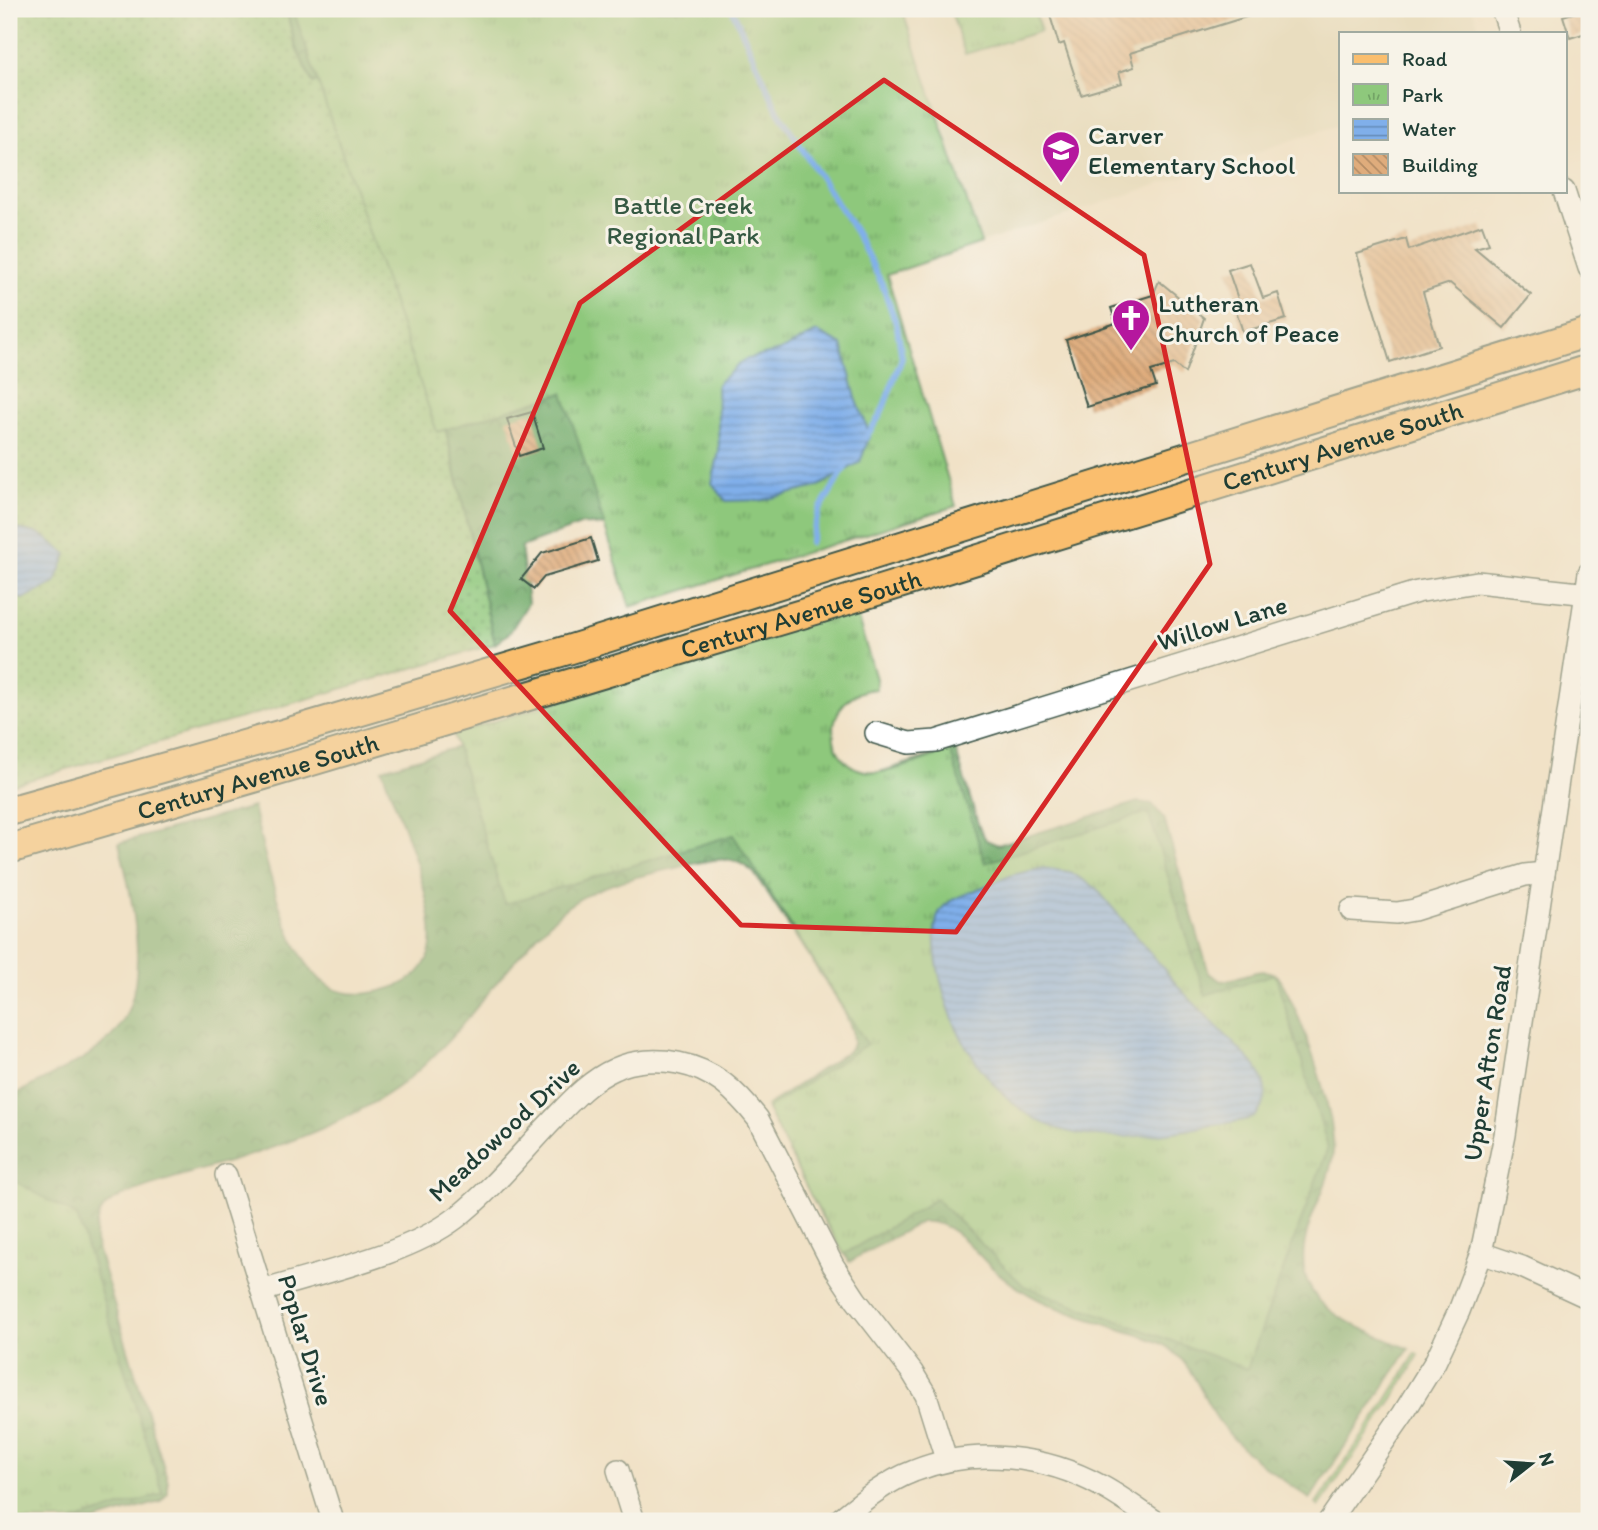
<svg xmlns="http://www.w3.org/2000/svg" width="1598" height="1530" font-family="Itim,sans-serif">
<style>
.built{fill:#e1d8b7}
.grass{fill:url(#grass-dots);stroke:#568258;stroke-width:2}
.forest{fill:url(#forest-crowns);stroke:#487450;stroke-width:2}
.park{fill:url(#park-tufts);stroke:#568258;stroke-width:2}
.water{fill:url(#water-rules);stroke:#50768f;stroke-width:2}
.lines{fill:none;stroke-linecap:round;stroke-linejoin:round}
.stream{stroke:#80afea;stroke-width:6}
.building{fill:url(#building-back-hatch)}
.minor-casing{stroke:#3e564a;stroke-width:24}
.major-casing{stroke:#3e564a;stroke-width:32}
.minor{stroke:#fff;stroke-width:21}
.major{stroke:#fabe6e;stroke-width:28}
.marked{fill:none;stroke:#d62828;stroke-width:5;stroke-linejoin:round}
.labels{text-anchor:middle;stroke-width:6;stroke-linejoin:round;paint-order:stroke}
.poi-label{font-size:26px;fill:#1f3d34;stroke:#f7f3e8;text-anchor:start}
.park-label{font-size:26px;fill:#355942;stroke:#f7f3e8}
.street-label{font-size:26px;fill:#1f3d34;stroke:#f7f3e8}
</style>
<defs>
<pattern id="grass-dots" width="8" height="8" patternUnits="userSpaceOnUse" patternTransform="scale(1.75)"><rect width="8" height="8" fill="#8ec87c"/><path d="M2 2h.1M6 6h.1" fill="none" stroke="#73a466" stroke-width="1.8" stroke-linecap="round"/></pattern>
<pattern id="forest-crowns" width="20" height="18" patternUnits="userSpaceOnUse" patternTransform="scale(1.75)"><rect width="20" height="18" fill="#72ac6c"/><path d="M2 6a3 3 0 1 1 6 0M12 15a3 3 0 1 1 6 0" fill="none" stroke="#5d8d5a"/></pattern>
<pattern id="park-tufts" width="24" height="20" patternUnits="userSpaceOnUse" patternTransform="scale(1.75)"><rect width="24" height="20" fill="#8ec87c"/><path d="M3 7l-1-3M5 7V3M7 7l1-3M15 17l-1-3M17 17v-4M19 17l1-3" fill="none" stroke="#73a466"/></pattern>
<pattern id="water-rules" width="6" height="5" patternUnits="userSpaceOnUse" patternTransform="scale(1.75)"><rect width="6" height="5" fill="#80afea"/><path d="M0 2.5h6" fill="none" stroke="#6890be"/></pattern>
<pattern id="building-back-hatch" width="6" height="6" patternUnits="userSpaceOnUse" patternTransform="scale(1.75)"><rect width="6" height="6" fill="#dfac7c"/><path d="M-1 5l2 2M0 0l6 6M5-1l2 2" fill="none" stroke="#b48d66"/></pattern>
</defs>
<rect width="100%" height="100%" fill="#f7f3e8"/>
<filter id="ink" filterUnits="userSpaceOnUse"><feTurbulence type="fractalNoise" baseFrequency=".0143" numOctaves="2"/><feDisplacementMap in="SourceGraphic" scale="14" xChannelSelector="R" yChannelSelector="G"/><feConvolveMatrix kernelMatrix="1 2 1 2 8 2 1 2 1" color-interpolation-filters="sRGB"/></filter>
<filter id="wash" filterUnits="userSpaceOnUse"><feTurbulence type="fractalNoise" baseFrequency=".00686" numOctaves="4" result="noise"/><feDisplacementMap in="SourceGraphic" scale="28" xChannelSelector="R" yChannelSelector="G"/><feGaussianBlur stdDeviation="1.57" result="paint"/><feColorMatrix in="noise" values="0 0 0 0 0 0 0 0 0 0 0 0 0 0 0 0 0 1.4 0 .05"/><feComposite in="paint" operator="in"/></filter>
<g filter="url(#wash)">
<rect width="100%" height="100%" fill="#f1e2c7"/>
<path class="built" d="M902,9H1472L1481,33H1341V124L981,243Z"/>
<g class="grass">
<path d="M9,9H286L296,48L343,66L441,409L495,644L9,786V596L23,599L40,534L9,527Z"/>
<path d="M1416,1353L1419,1355L1394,1397L1319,1507L1316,1504L1383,1406Z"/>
</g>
<g class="forest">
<path d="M286,9H354L343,66L313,84L296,48Z"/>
<path d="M600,260L627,528L583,524L521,547L528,603L510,632L495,644L441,409Z"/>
<path d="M468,744L976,890L854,769L877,773L955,748L979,827L986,840L998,845L1138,802L1152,804L1164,819L1209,973L1221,981C1240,980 1262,963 1278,976C1299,1006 1337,1116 1333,1152C1331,1177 1318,1199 1310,1223C1281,1306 1349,1322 1409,1349L1310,1499C1278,1476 1241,1453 1218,1420C1203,1398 1195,1371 1175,1353C1161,1340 1140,1336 1122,1330C1067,1311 1029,1304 986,1262C969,1244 948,1219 921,1222L849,1262L821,1216L766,1106L847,1052L853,1044L852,1030L843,1009L754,873C734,852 709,860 684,866C646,875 603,882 570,905C554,916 541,932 528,946C486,991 453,1045 403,1083C355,1119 292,1142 235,1160C209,1168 122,1190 106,1206C96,1216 95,1228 95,1241L168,1481V1493L160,1502L95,1521H9V1098C39,1080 87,1062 110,1038C156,993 132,898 119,843L253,807C265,854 288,980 343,992C359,996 376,993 391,988C412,982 429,967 431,944C436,901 397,812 382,769Z"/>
</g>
<g class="park">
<path d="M293,9H902L981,243L887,275L956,506L630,607L563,393L437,432Z"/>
<path d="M950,9H1034L1041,31L965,54Z"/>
<path d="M855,609L876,679V689C821,692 819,769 872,772C893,774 929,757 950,750L985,863L1148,812L1205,995L1275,974L1328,1147L1247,1369L1024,1286L936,1199L844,1254L812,1198L767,1109L867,1044L733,835L505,904L453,734Z"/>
<path d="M9,1178L77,1216L163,1494L73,1521H9Z"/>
</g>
<g class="water">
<path d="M817,332L842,345L856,398L870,435L860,462L817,487L763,500L726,501L712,483L719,452L717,384L744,360L780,351Z"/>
<path d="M9,527L40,534L67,554L55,583L23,599L9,596Z"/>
<path d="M1043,868L1070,872L1096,888L1183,992L1256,1066C1267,1086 1271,1100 1254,1117C1241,1122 1226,1123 1213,1125C1153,1136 1080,1150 1026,1113C1002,1096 981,1071 966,1046C948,1016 928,952 937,918C940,908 946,904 954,899L1012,875Z"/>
</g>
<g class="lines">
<g class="stream">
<path d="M732,9L778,111L856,233L882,284L897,326L902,358L881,414L866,437"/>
<path d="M810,543L819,511L846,466"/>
</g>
</g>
<g id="blocks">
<g class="building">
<path d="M1048,9H1262V12L1130,53L1134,67L1119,72L1122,83L1081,95L1064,43L1059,45Z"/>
<path d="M1586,9L1589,32L1570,38L1563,16Z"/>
<path d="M1482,225L1489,244L1475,248L1531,295L1504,328L1450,283L1423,292L1439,346L1390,362L1357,254L1406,239L1409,250Z"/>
<path d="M1250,263L1263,298L1278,293L1286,319L1243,332L1235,307L1240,305L1228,270Z"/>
<path d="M1159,281L1204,318L1185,373L1174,364L1151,371L1156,386L1087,407L1066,340L1116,323L1111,308L1153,295Z"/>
<path d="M532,412L543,448L519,456L507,419Z"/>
<path d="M591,538L598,561L544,577L534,589L521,579L542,553Z"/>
</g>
</g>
</g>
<g filter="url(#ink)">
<use href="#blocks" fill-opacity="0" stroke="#3e564a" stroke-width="2"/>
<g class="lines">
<defs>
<g id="minor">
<path d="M1502,9L1510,33"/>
<path d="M1564,191L1589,268"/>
<path d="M876,733L909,743L936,741L1417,592L1477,582L1589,594"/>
<path d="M1351,910L1397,913L1414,910L1525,875L1544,873"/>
<path d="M226,1175L333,1521"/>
<path d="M1481,1253L1522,1267L1589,1298"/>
<path d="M262,1291C320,1273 407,1255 456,1218C492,1190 522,1152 553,1120C572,1100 590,1080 615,1069C633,1060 658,1059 678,1063C714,1070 736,1091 758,1119L833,1265L856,1300L912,1372L926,1395L946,1459"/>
<path d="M618,1470L634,1521"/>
<path d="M838,1521C861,1502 885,1482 914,1471C973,1447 1045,1455 1101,1486C1120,1496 1137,1509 1155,1521"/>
<path d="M1329,1521L1403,1414L1435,1362L1459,1311L1481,1253L1505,1135L1589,573"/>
</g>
<g id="major">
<path d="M9,811L283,734L571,649L1589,332"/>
<path id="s1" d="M9,849L295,766L825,607L1589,369"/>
</g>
</defs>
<use href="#minor" class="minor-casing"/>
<use href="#major" class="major-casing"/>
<use href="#minor" class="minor"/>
<use href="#major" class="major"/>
</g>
</g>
<path d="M0 0H1598V1530H0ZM884,80L1144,255L1210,564L956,932L741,925L450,611L580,303Z" fill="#f1e2c7" fill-opacity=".55" fill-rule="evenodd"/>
<path class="marked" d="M884,80L1144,255L1210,564L956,932L741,925L450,611L580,303Z"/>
<defs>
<symbol id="school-pin" viewBox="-11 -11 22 30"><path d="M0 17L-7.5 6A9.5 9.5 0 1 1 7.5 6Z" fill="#b5179e" stroke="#f7f3e8"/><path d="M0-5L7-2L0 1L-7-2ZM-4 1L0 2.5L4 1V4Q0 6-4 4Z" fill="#fff"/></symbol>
<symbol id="church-pin" viewBox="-11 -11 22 30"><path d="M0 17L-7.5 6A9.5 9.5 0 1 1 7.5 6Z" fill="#b5179e" stroke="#f7f3e8"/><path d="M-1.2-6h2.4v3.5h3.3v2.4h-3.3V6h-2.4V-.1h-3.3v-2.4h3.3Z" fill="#fff"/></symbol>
</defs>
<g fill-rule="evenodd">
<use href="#school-pin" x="1039" y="128" width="44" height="60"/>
<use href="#church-pin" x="1109" y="296" width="44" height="60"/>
</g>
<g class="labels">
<g class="poi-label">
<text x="1088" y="144">Carver<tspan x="1088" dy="30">Elementary School</tspan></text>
<text x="1158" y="312">Lutheran<tspan x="1158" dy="30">Church of Peace</tspan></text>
</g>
<g class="park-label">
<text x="683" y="214">Battle Creek<tspan x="683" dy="30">Regional Park</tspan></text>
</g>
<g class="street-label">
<text dy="9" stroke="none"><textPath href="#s1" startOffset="1393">Century Avenue South</textPath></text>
<text dy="9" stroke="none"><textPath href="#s1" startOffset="826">Century Avenue South</textPath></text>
<text transform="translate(1222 623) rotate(-17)" y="9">Willow Lane</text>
<text dy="9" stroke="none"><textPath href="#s1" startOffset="259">Century Avenue South</textPath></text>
<text transform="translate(1487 1063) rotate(-81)" y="9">Upper Afton Road</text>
<text transform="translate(504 1130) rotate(-43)" y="9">Meadowood Drive</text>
<text transform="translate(306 1340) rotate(73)" y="9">Poplar Drive</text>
</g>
</g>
<rect width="1598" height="1530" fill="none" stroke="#f7f3e8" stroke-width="35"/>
<rect x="1339" y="32" width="228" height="161" fill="#f7f3e8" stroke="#a1aaa0" stroke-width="2"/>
<rect x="1353" y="54" width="35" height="10" fill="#fabe6e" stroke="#a1aaa0" stroke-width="2"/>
<text x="1402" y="66" font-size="21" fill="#1f3d34">Road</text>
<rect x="1353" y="84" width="35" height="21" fill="url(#park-tufts)" stroke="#a1aaa0" stroke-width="2"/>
<text x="1402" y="102" font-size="21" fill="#1f3d34">Park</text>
<rect x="1353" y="119" width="35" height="21" fill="url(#water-rules)" stroke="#a1aaa0" stroke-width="2"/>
<text x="1402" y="136" font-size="21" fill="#1f3d34">Water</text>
<rect x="1353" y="154" width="35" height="21" fill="url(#building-back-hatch)" stroke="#a1aaa0" stroke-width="2"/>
<text x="1402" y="172" font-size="21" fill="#1f3d34">Building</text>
<g transform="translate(1531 1464) rotate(73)" stroke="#f7f3e8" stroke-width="5" paint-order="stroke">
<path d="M0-5L12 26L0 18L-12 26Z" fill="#1f3d34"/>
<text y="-10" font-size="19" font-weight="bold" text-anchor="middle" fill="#1f3d34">N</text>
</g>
</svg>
